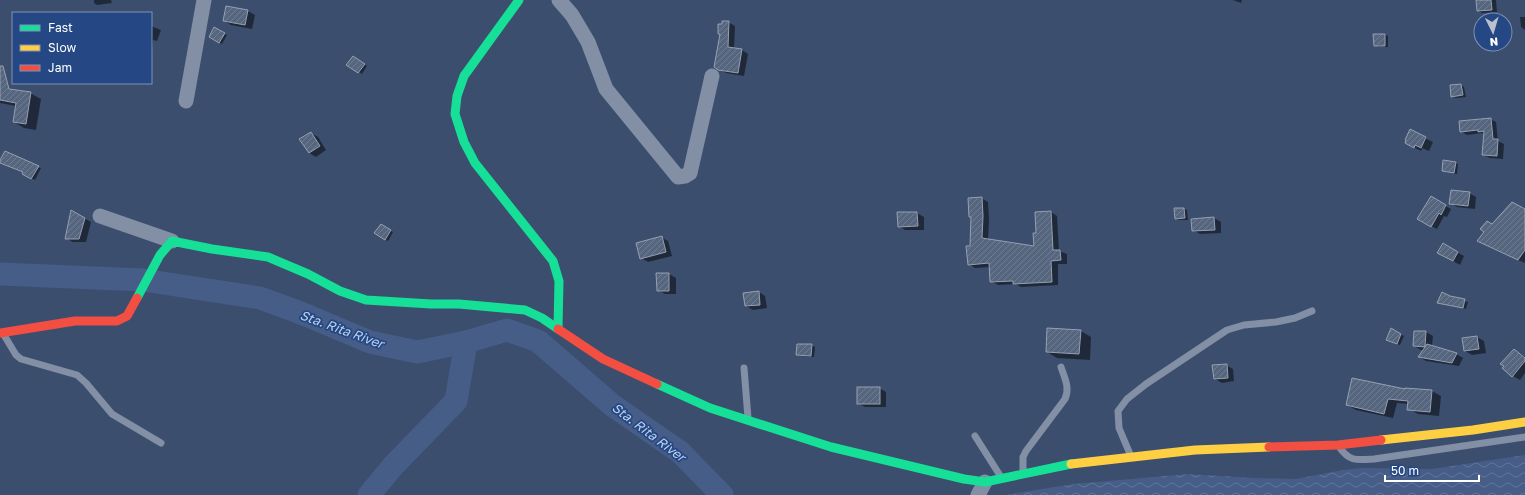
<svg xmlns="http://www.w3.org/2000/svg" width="1525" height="495" font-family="'Golos Text',sans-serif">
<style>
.water{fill:url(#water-waves)}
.shadow{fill:#0007}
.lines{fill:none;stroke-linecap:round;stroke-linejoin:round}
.river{stroke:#465d88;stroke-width:23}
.building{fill:url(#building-hatch);stroke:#95a0b2}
.lane{stroke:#828fa4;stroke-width:7}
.street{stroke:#828fa4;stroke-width:15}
.fast{stroke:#16e098;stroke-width:9}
.slow{stroke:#ffcf43;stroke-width:9}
.jam{stroke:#f24e42;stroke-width:9}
.labels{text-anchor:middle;stroke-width:3.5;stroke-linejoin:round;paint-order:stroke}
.water-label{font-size:13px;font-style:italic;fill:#bacfef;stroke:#254884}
</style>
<defs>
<pattern id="water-waves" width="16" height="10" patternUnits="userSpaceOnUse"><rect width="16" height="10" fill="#465d88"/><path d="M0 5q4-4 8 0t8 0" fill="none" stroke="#62759a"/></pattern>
<pattern id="building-hatch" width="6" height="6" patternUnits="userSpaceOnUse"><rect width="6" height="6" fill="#56667f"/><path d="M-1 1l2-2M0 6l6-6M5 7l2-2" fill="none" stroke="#6f7d92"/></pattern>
</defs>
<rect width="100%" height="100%" fill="#3b4e6e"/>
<path class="water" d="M1525,455V495H1005L1074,484L1188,474L1255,478L1296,479L1343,470L1363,468L1432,469Z"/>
<g class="shadow">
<path d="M94,0H111L112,3L97,5L94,3Z"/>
<path d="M1233,0H1242L1241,3Z"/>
<path d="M1476,0H1496L1497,12L1482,13L1478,10Z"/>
<path d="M248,11L255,15L252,29L231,25L224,21Z"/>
<path d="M1520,17H1525V30L1521,27Z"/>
<path d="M728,22L735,26L734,49L742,50L748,54L744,76L726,73L715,67Z"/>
<path d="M151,26L161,30L157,41L153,40L151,62Z"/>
<path d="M215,28L227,35L222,44L210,36Z"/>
<path d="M1385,35L1388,36V47H1378L1375,45Z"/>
<path d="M357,59L367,66L362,74L348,65Z"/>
<path d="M1461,85L1464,87L1466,97L1456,98L1452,97L1451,86Z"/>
<path d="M0,88L30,93L41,99L36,130L24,128L14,122L16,106L0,103Z"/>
<path d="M1490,119L1496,122L1498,141L1504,144L1503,159L1490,158L1483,155L1485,135L1482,133L1467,135L1461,131Z"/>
<path d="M1410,131L1433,142L1429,151L1422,148L1421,151L1406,143Z"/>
<path d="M311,133L318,137L326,150L316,157L309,153Z"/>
<path d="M0,162L38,167L41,168L35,180L23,174L24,172Z"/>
<path d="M1455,162L1458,164L1457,174L1446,172L1443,170Z"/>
<path d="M1469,193L1476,197L1475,209L1457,207L1450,203Z"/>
<path d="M981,198L988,202L989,220L988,240L1035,247L1038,234L1051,212L1057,216L1059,251L1067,254V264H1058V285L1021,287L1016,284L998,285L991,281L990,267L975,268L969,264Z"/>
<path d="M1431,198L1451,209L1447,217L1444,216L1437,229L1423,222Z"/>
<path d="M1175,209H1184L1187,210L1188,220H1179L1176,219Z"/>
<path d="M1525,210V263L1487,246L1492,225Z"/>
<path d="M72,211L91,222L86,242H73L66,238Z"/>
<path d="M917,213L924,217V230H905L899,226Z"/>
<path d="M1214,218L1221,222V233L1200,234L1193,230Z"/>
<path d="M381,225L393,232L388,241L376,233Z"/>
<path d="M661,237L668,241L672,256L648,262L641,258Z"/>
<path d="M1443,245L1464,256L1460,265L1439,253Z"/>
<path d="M669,274L676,278V294H665L658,290Z"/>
<path d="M759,292L765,296L767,308L753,310L746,306Z"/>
<path d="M1450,297L1468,302L1466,309L1438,302Z"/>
<path d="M1392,330L1404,336L1400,345L1391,342Z"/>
<path d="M1081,331L1091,337L1090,360L1057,358L1047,352Z"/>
<path d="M1426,332L1433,336L1432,346L1456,354L1463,358L1459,366L1426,361L1419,357L1424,350H1421L1414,346Z"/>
<path d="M1477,337L1484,341L1486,353L1472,355L1465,351L1463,339Z"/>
<path d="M811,345L815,347L814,357L800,356L797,355Z"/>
<path d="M1514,350L1525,357V373L1520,380L1513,376L1505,366Z"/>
<path d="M1226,365L1233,369L1234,381L1222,383L1215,379Z"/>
<path d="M879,388L886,392V407H865L858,403Z"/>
<path d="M1406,391H1432L1441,396L1439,416L1418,414L1409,409V404L1397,403L1393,418L1356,410L1347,405Z"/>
</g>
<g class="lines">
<g class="river">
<path d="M0,274L143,280L260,298L301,313L370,342L417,352L466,342L507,330L538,341L612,405L680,452L722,495"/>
<path d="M369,495L393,466L456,401L466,342"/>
</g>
</g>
<g class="building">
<path d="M1476,0H1491L1492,10L1477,11Z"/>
<path d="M226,6L248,10L245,25L223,21Z"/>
<path d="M722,21H729L728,47L742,49L738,73L718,70L714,67L720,34H718V24H722Z"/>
<path d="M214,27L225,33L219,43L209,37Z"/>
<path d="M1373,34H1385V46H1374Z"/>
<path d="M353,56L365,64L358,73L346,65Z"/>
<path d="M0,66H3L9,89L31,92L26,124L13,122L16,103L0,100Z"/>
<path d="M1461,84L1463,95L1451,97L1450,85Z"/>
<path d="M1491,118L1493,139H1498L1497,156L1482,155L1484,131L1478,132V130L1460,132L1459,121Z"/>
<path d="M1410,129L1426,137L1421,148L1415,145L1414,148L1405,143L1406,140H1405Z"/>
<path d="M311,132L320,146L309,153L299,139Z"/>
<path d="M5,151L39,166L31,179L22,174L23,172L0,163V160Z"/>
<path d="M1443,160L1456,162L1454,173L1442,171Z"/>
<path d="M1451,190L1470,192L1468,206L1449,204Z"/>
<path d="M1431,196L1446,205L1441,215L1439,213L1431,227L1417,219Z"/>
<path d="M982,197L983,216L982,238L1034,246L1033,233H1036L1035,212L1051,211L1053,250H1060L1061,260L1051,261L1052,282L1013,284V281L990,282L989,263L968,265L966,246H970L971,217H969L968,198Z"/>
<path d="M1512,202L1525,209V250L1518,260L1477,241L1484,232L1480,229L1487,221L1492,224Z"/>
<path d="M1174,208H1184L1185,218L1175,219Z"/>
<path d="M71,210L85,218L79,239H65Z"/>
<path d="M897,212H917L918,226L898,227Z"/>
<path d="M1214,217L1215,230L1192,231L1191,219Z"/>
<path d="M381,224L391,230L385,240L374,233Z"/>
<path d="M662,236L666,252L640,259L636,243Z"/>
<path d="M1443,243L1458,252L1453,261L1437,253Z"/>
<path d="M656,273H669V291H657Z"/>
<path d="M759,291L760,305L745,306L743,293Z"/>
<path d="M1442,292L1450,296L1465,299L1463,308L1437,303Z"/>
<path d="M1047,328L1081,330L1079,354L1046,352Z"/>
<path d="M1391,328L1401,334L1397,344L1386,340Z"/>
<path d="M1414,331H1426L1425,347L1427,344L1457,353L1452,363L1418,357L1425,347L1413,346Z"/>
<path d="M1477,336L1479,349L1464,351L1462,338Z"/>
<path d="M797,344H812L811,356L796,355Z"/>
<path d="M1514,349L1525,358V361L1512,377L1502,368L1504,366L1500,364Z"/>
<path d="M1227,364L1228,378L1214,379L1212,365Z"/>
<path d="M1352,378L1405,389V388L1432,390L1430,412L1407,410L1408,401L1388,399L1384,414L1346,405Z"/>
<rect x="857" y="387" width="23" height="17"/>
</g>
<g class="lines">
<g class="lane">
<path d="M4,335L16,355L21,359L77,375L86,383L112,414L161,443"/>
<path d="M744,368L748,418"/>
<path d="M975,436L1001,477"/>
<path d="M1340,448C1350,462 1357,460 1374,459L1525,437"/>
<path d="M1130,454L1119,428L1118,411L1127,399L1146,384L1227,330L1244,325L1276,322L1295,318L1312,311"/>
<path d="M1023,472V457L1026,451L1065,399C1070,388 1065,379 1061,367"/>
</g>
<g class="street">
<path d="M559,0L572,15L588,42L606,89L678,177L685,176L690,173L712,76"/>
<path d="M186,101L204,0"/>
<path d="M100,216L172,241"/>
<path d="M978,495L985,482"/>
</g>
<g class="fast">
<path d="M519,0L464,76L457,96L455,114L464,142L475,163L553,261L559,281L558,328"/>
<path d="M137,298L160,255L172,241L212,249L268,257L308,274L340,291L366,300L431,304H459L525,310L542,318L558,329"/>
<path d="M657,384L710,408L831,447L964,479L985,482L1071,464"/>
</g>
<g class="slow">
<path d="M1381,440L1473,430L1525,422"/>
<path d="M1071,464L1195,450L1269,447"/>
</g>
<g class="jam">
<path d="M558,329L603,359L657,384"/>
<path d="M0,333L75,321H117L127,316L137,298"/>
<path d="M1269,447L1338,445L1381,440"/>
</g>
</g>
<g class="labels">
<g class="water-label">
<text transform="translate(342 329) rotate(20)" y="5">Sta. Rita River</text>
<text transform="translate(649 432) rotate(37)" y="5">Sta. Rita River</text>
</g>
</g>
<rect x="12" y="12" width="140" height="72" fill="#254884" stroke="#7c91b5"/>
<rect x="20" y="25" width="20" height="6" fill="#16e098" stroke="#7c91b5"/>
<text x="48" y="32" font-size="12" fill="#ffffff">Fast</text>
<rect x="20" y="45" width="20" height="6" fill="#ffcf43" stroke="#7c91b5"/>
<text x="48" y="52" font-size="12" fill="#ffffff">Slow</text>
<rect x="20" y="65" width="20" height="6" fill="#f24e42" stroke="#7c91b5"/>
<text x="48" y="72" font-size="12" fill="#ffffff">Jam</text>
<g transform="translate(1493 32) rotate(175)"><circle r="19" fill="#254884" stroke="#7c91b5"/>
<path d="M0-3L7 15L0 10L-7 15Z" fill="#bac1cc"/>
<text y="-6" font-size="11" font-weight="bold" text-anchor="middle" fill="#ffffff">N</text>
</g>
<path d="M1385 475v6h94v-6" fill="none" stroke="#ffffff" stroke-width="2"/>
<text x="1391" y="475" font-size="12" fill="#ffffff" stroke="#254884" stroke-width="3" paint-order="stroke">50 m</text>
</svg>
